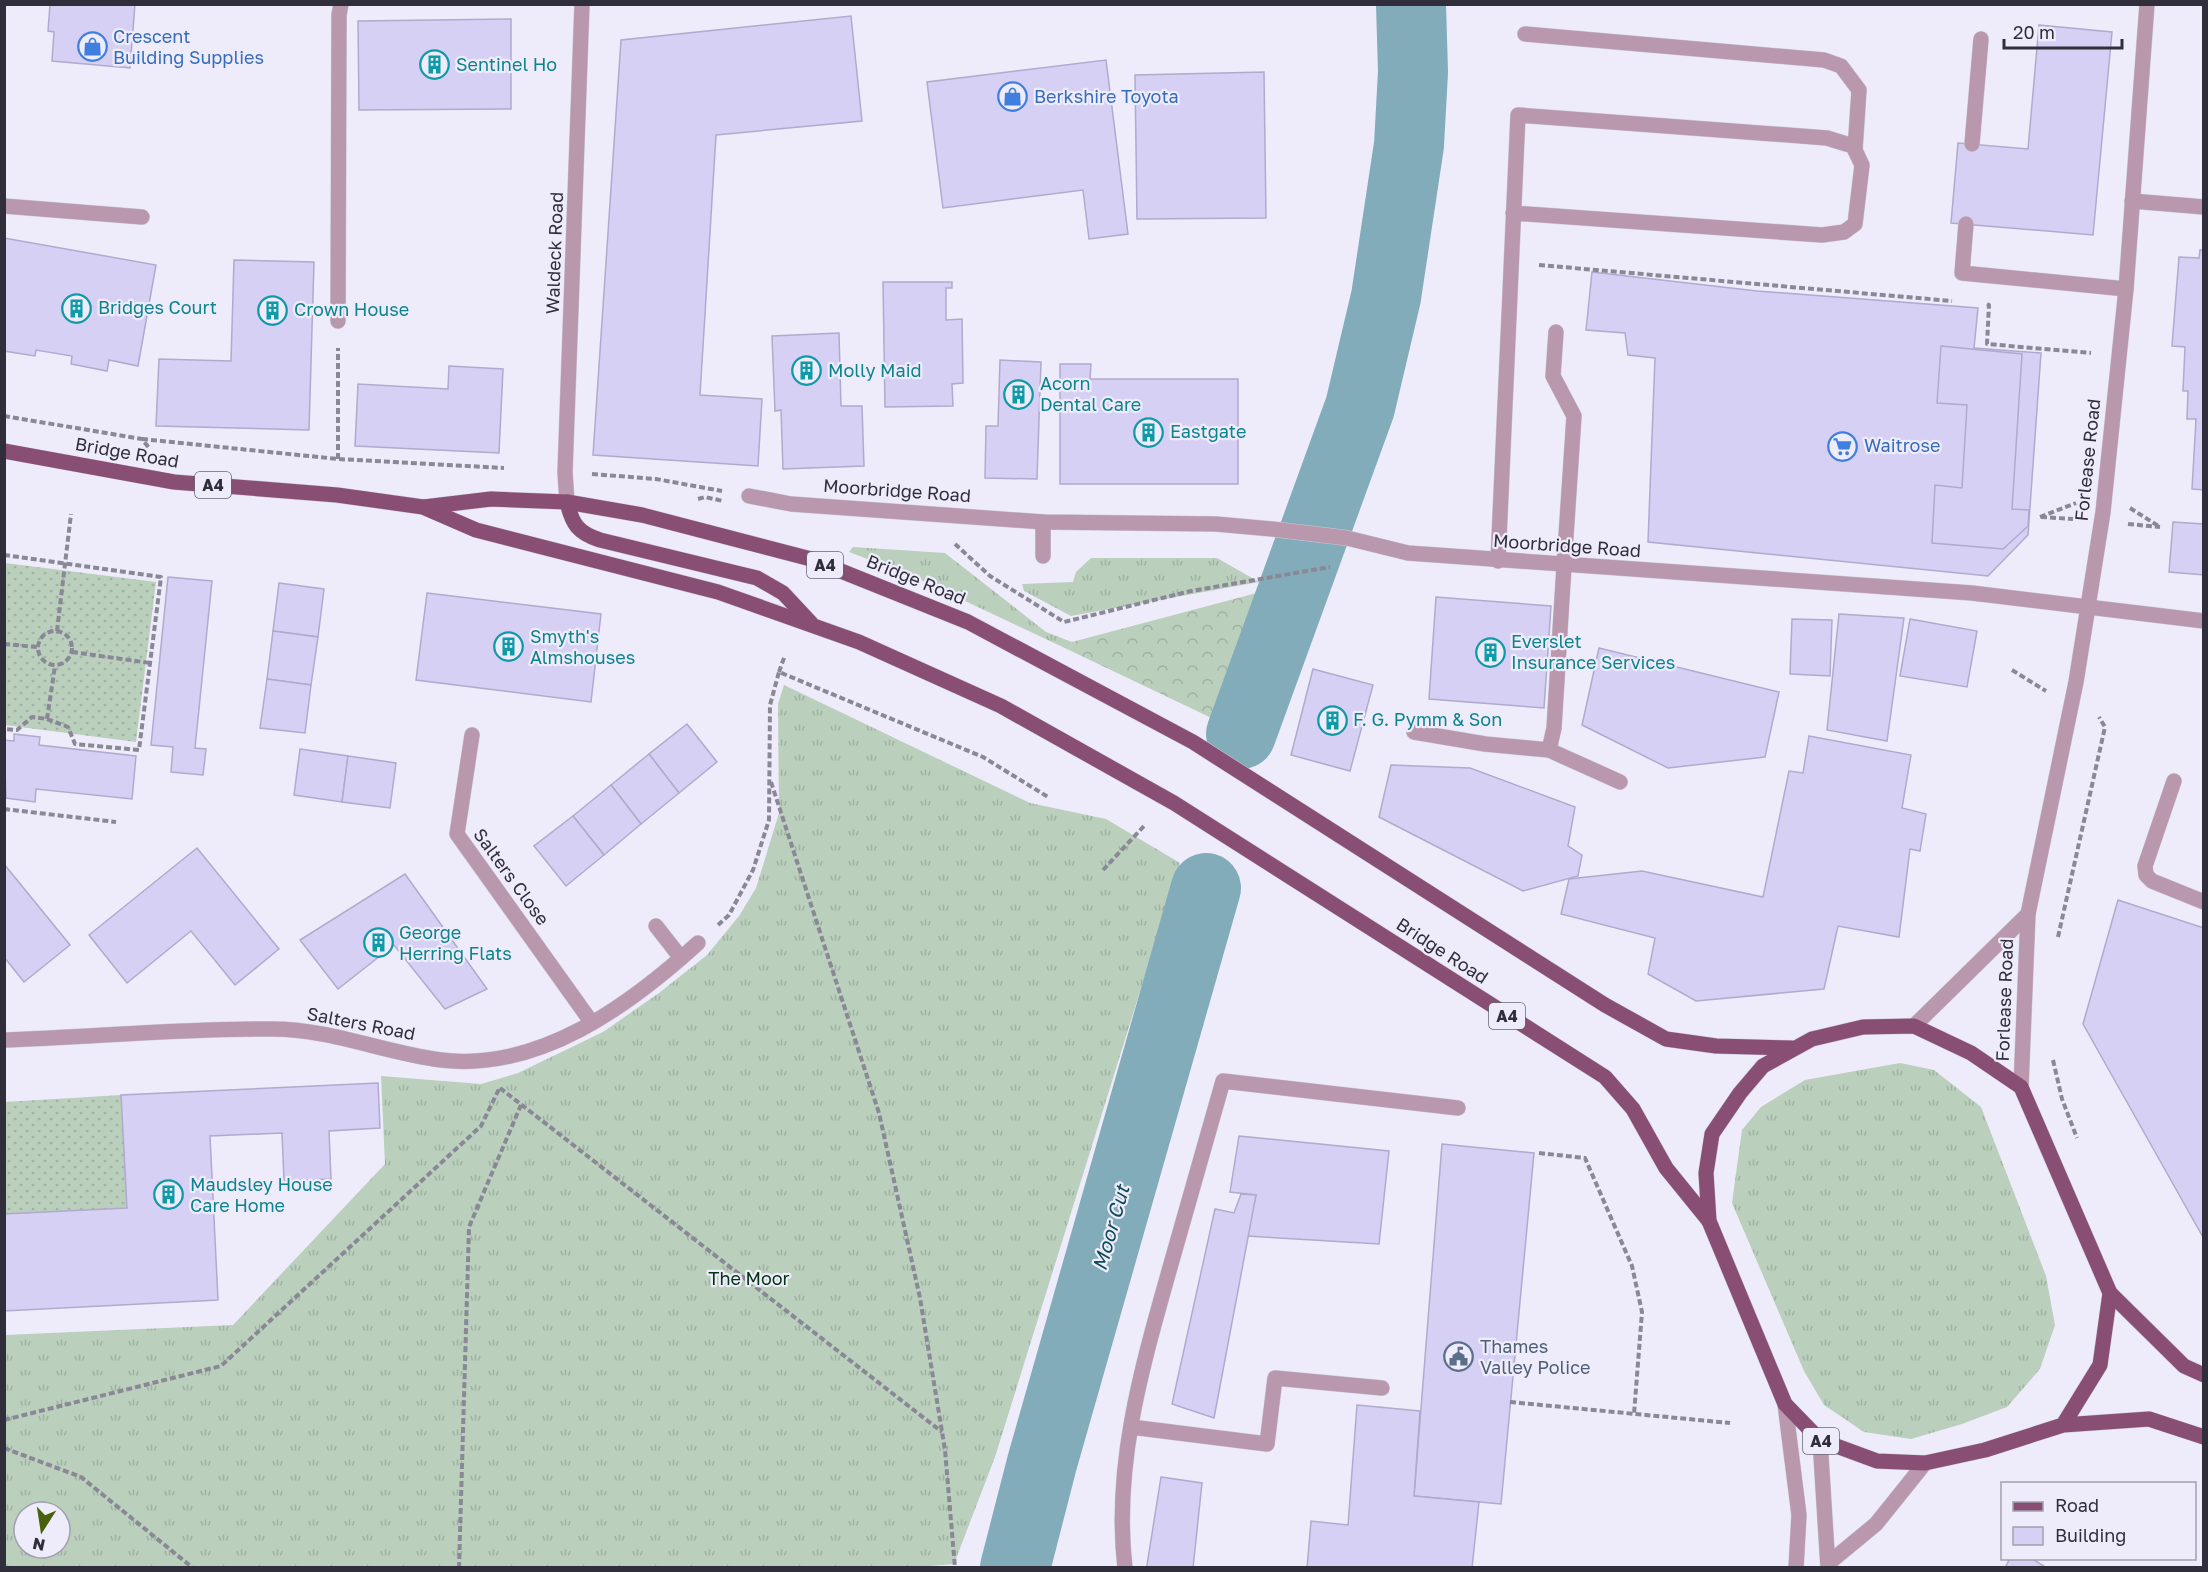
<svg xmlns="http://www.w3.org/2000/svg" width="2208" height="1572" font-family="'Golos Text',sans-serif">
<style>
.grass{fill:url(#grass-tufts);fill-rule:evenodd}
.forest{fill:url(#forest-crowns)}
.garden{fill:url(#garden-dots)}
.lines{fill:none;stroke-linecap:round;stroke-linejoin:round}
.river{stroke:#82acba;stroke-width:70}
.building{fill:#d5d0f4;stroke:#b0aacd;stroke-width:1.5}
.service-casing{stroke:#cccad9;stroke-width:16}
.minor-casing{stroke:#cccad9;stroke-width:16}
.tertiary-casing{stroke:#cccad9;stroke-width:16}
.primary-casing{stroke:#cccad9;stroke-width:16}
.path{stroke:#8a8796;stroke-width:4;stroke-dasharray:6 3;stroke-linecap:butt}
.service{stroke:#b997ac;stroke-width:15}
.minor{stroke:#b997ac;stroke-width:15}
.tertiary{stroke:#b997ac;stroke-width:15}
.primary{stroke:#884e74;stroke-width:15}
.labels{text-anchor:middle;stroke-width:4.5;stroke-linejoin:round;paint-order:stroke}
.shield{fill:#eeecfb;stroke:#6a6775;stroke-width:1.5}
.shield-label{font-size:16px;font-weight:bold;fill:#312e3c}
.shop-label{font-size:18px;fill:#366cbe;stroke:#eeecfb;text-anchor:start}
.culture-label{font-size:18px;fill:#0d838f;stroke:#eeecfb;text-anchor:start}
.street-label{font-size:18px;fill:#312e3c;stroke:#eeecfb}
.park-label{font-size:18px;fill:#023513;stroke:#eeecfb}
.service-label{font-size:18px;fill:#4e5e75;stroke:#eeecfb;text-anchor:start}
.water-label{font-size:20px;font-style:italic;fill:#0c4959;stroke:#eeecfb}
</style>
<defs>
<pattern id="grass-tufts" width="24" height="20" patternUnits="userSpaceOnUse" patternTransform="scale(1.5)"><rect width="24" height="20" fill="#bacfbc"/><path d="M3 7l-1-3M5 7V3M7 7l1-3M15 17l-1-3M17 17v-4M19 17l1-3" fill="none" stroke="#a0b2a2"/></pattern>
<pattern id="forest-crowns" width="20" height="18" patternUnits="userSpaceOnUse" patternTransform="scale(1.5)"><rect width="20" height="18" fill="#bacfbc"/><path d="M2 6a3 3 0 1 1 6 0M12 15a3 3 0 1 1 6 0" fill="none" stroke="#a0b2a2"/></pattern>
<pattern id="garden-dots" width="8" height="8" patternUnits="userSpaceOnUse" patternTransform="scale(1.5)"><rect width="8" height="8" fill="#bacfbc"/><path d="M2 2h.1M6 6h.1" fill="none" stroke="#a0b2a2" stroke-width="1.8" stroke-linecap="round"/></pattern>
</defs>
<rect width="100%" height="100%" fill="#eeecfb"/>
<g class="grass">
<path d="M853,547L945,553L1046,632L1072,642L1069,650L910,575L849,552Z"/>
<path d="M1091,558H1217L1259,582L1071,616L1024,591L1022,584L1073,582L1076,572Z"/>
<path d="M784,685L1030,803L1106,819L1180,863L995,1457L954,1564L907,1568L5,1567V1335L233,1325L385,1164L381,1076L481,1084L518,1073L603,1032L659,993L707,955L739,916L756,888L779,813L778,704ZM24,1512H60V1548H24Z"/>
<path d="M1900,1063L1934,1070L1981,1107L2046,1276L2055,1325L2040,1369L2007,1407L1962,1424L1911,1439L1864,1432L1824,1405L1804,1371L1732,1203L1742,1130L1761,1107L1805,1080Z"/>
</g>
<path class="forest" d="M1268,590L1291,592L1245,734L1069,650L1072,642Z"/>
<g class="garden">
<path d="M5,563L156,582L136,742L5,725Z"/>
<path d="M121,1095L127,1208L5,1214V1102Z"/>
</g>
<g class="lines">
<g class="river">
<path d="M1241,734L1360,407L1386,297L1409,145L1413,72L1411,4"/>
<path d="M1015,1568L1042,1463L1206,888"/>
</g>
</g>
<g class="building">
<path d="M50,4H135L130,68L52,61L54,32L48,31Z"/>
<path d="M851,16L862,121L716,135L700,395L762,399L758,466L593,455L621,40Z"/>
<path d="M511,19V109L359,110L358,21Z"/>
<path d="M2039,25L2112,32L2093,235L1951,223L1958,143L2028,149Z"/>
<path d="M1106,60L1128,234L1089,239L1083,190L943,208L927,82Z"/>
<path d="M1264,72L1266,218L1137,219L1135,75Z"/>
<path d="M4,238L156,265L138,366L109,360L107,371L71,364L72,356L36,350L35,356L4,351Z"/>
<path d="M2200,250H2204V490L2192,489L2196,419H2187L2188,391H2183L2185,347L2172,346L2179,257L2199,258Z"/>
<path d="M234,260L314,262L309,430L156,426L159,359L231,361Z"/>
<path d="M1592,272L1757,291L1978,308L1974,348L2041,353L2028,535L1988,576L1648,542L1655,358L1628,355L1625,333L1586,330Z"/>
<path d="M883,282H952V288H946V320L962,319L963,383L952,384L953,406L885,407Z"/>
<path d="M839,333L841,406H862L864,466L783,469L781,410L775,411L772,336Z"/>
<path d="M1941,346L2022,354L2012,509L2029,510L2028,526L2003,549L1932,543L1935,485L1962,488L1967,405L1937,403Z"/>
<path d="M1000,360L1041,362L1037,479L985,478L986,426H998Z"/>
<path d="M1060,364H1091L1090,379H1238V484H1060Z"/>
<path d="M449,366L503,369L499,453L355,446L358,384L448,389Z"/>
<path d="M2173,522L2204,524V575L2169,572Z"/>
<path d="M168,577L212,581L195,748L206,749L203,775L171,772L173,747L151,745Z"/>
<path d="M279,583L324,589L318,637L273,631Z"/>
<path d="M427,593L601,614L591,702L416,680Z"/>
<path d="M1436,597L1551,606L1544,708L1429,699Z"/>
<path d="M1839,614L1904,618L1887,741L1827,730Z"/>
<path d="M1792,619L1832,620L1830,676L1790,674Z"/>
<path d="M1910,619L1977,631L1967,687L1900,676Z"/>
<path d="M273,631L318,637L311,685L267,679Z"/>
<path d="M1599,648L1779,692L1765,757L1668,768L1582,725Z"/>
<path d="M1313,669L1373,685L1350,771L1291,755Z"/>
<path d="M267,679L311,685L305,733L260,728Z"/>
<path d="M687,724L717,762L679,793L649,754Z"/>
<path d="M14,734L40,737L39,745L136,756L132,799L36,789L35,802L6,798L4,740L14,741Z"/>
<path d="M1809,736L1911,755L1902,808L1926,814L1920,851L1910,849L1899,937L1838,926L1824,989L1696,1001L1648,974L1655,938L1561,914L1569,879L1642,871L1763,897L1789,771L1803,773Z"/>
<path d="M300,749L348,756L342,802L294,795Z"/>
<path d="M649,754L679,793L641,824L611,785Z"/>
<path d="M348,756L396,763L390,808L342,802Z"/>
<path d="M1391,765L1470,768L1575,807L1568,846L1582,855L1578,876L1523,891L1379,817Z"/>
<path d="M611,785L641,824L604,855L573,816Z"/>
<path d="M573,816L604,855L566,886L534,846Z"/>
<path d="M197,848L279,949L235,985L191,931L127,983L89,935Z"/>
<path d="M4,864L70,945L24,982L4,957Z"/>
<path d="M405,874L487,989L445,1009L394,945L338,989L300,940Z"/>
<path d="M2118,900L2204,928V1239L2083,1024Z"/>
<path d="M378,1083L380,1128L329,1131L331,1179L284,1181L282,1133L210,1136L218,1300L4,1311V1214L127,1208L121,1095Z"/>
<path d="M1239,1136L1389,1151L1379,1244L1247,1236L1256,1195L1230,1192Z"/>
<path d="M1442,1144L1534,1153L1501,1504L1414,1496Z"/>
<path d="M1241,1194L1256,1195L1214,1418L1172,1404L1215,1209L1234,1213Z"/>
<path d="M1357,1405L1420,1411L1414,1496L1479,1502L1472,1568H1307L1311,1521L1348,1525Z"/>
<path d="M1161,1477L1202,1483L1193,1568H1148L1147,1565Z"/>
<path d="M2010,1558H2031L2047,1568H2005Z"/>
</g>
<g class="lines">
<defs>
<g id="service">
<path d="M1525,34L1824,60L1841,66L1859,90L1855,150"/>
<path d="M1972,144L1981,39"/>
<path d="M2132,201L2204,207"/>
<path d="M1966,224L1962,273L2126,289"/>
<path d="M338,321L339,15L341,4"/>
<path d="M1556,332L1553,376L1574,416L1564,566"/>
<path d="M1498,561L1518,115L1827,138L1853,146L1862,165L1855,224L1844,232L1822,235L1513,213"/>
<path d="M472,735L457,834L592,1023"/>
<path d="M2174,781L2145,866L2146,875L2152,881L2204,902"/>
<path d="M1785,1404L1799,1515L1796,1568"/>
<path d="M1131,1427L1267,1444L1275,1378L1382,1388"/>
<path d="M1820,1440L1828,1568"/>
<path d="M1830,1562L1876,1524L1925,1463"/>
<path d="M1125,1568C1113,1466 1142,1367 1169,1271C1187,1208 1205,1144 1223,1081L1458,1108"/>
</g>
<g id="minor">
<path d="M4,206L142,217"/>
<path d="M749,496L791,504L1043,522L1216,524L1272,529L1347,538L1408,553L1972,593L2204,621"/>
<path d="M567,502L565,472L582,4"/>
<path d="M1043,556V522"/>
<path d="M1414,732L1485,744L1549,750L1620,782"/>
<path d="M1549,750L1554,728L1564,566"/>
<path d="M656,926L681,958"/>
<path d="M4,1040C93,1037 183,1028 272,1029C330,1029 385,1053 441,1060C539,1072 630,1005 698,943"/>
</g>
<g id="tertiary">
<path d="M1914,1026L2028,914"/>
<path d="M2021,1087L2028,914L2076,682L2103,512L2126,289L2147,4"/>
</g>
<g id="primary">
<path d="M4,451L174,482L337,495L423,507L476,530L718,592L859,642L1001,706L1174,803L1605,1077L1633,1109L1666,1168L1709,1221"/>
<path d="M567,502C572,524 578,533 600,540L757,578L783,593L811,623"/>
<path d="M424,507L491,499L567,502L642,515L811,559L968,622L1193,742L1605,1005L1666,1039L1716,1046L1792,1048"/>
<path d="M2110,1293L2184,1366L2204,1375"/>
<path d="M2063,1425L2100,1365L2110,1293L2021,1087L1971,1053L1914,1026L1863,1027L1812,1039L1763,1066L1740,1093L1712,1134L1706,1173L1709,1221L1785,1404L1820,1440L1877,1461L1925,1463L1985,1450L2063,1425L2149,1419L2204,1437"/>
</g>
</defs>
<use href="#service" class="service-casing"/>
<use href="#minor" class="minor-casing"/>
<use href="#tertiary" class="tertiary-casing"/>
<use href="#primary" class="primary-casing"/>
<g class="path">
<path d="M1539,265L1952,301"/>
<path d="M1987,304L1989,305L1987,344L2091,353"/>
<path d="M4,416L142,439L150,449"/>
<path d="M142,439L338,459L504,468"/>
<path d="M338,459V348"/>
<path d="M592,474L656,479L722,491"/>
<path d="M698,499L705,497L723,501"/>
<path d="M2130,508L2160,527"/>
<path d="M2040,517L2076,503"/>
<path d="M2041,517L2073,519"/>
<path d="M2128,524L2160,527"/>
<path d="M955,544L990,576L1064,622L1191,591L1330,567"/>
<path d="M4,555L161,577L139,750L75,744L68,727L47,719L32,717L17,730L4,729"/>
<circle cx="55" cy="648" r="17"/>
<path d="M57,631L71,514"/>
<path d="M4,644L37,647"/>
<path d="M72,652L150,663"/>
<path d="M2012,670L2046,691"/>
<path d="M779,672L785,655"/>
<path d="M47,719L55,666"/>
<path d="M771,782L879,1113L920,1298L945,1450L955,1568"/>
<path d="M4,809L116,822"/>
<path d="M1103,870L1144,826"/>
<path d="M718,925L729,915L753,870L769,820L770,705L779,672L983,757L1048,797"/>
<path d="M2058,937L2105,727L2099,717"/>
<path d="M2053,1060L2062,1099L2077,1138"/>
<path d="M500,1088L942,1432"/>
<path d="M1539,1153L1585,1158L1632,1266L1642,1312L1634,1414"/>
<path d="M1510,1402L1730,1423"/>
<path d="M4,1420L221,1366L481,1126L500,1087"/>
<path d="M4,1448L81,1477L193,1568"/>
<path d="M459,1568L469,1227L521,1105"/>
</g>
<use href="#service" class="service"/>
<use href="#minor" class="minor"/>
<use href="#tertiary" class="tertiary"/>
<use href="#primary" class="primary"/>
</g>
<defs>
<symbol id="shop-ring" viewBox="-11 -11 22 22"><circle r="9.5" fill="#eeecfb" stroke="#3f7fe0" stroke-width="1.5"/><path d="M-5-2.5h2.3a2.7 3.5 0 0 1 5.4 0H5L5.5 6h-11ZM-1.5-2.5h3a1.5 2.3 0 0 0-3 0Z" fill="#3f7fe0"/></symbol>
<symbol id="building-ring" viewBox="-11 -11 22 22"><circle r="9.5" fill="#eeecfb" stroke="#0f9aa8" stroke-width="1.5"/><path d="M-4-6H4V6H1V3H-1V6H-4ZM-2.5-4.3h1.7v1.8h-1.7ZM.8-4.3h1.7v1.8H.8ZM-2.5-1h1.7V.8h-1.7ZM.8-1h1.7V.8H.8Z" fill="#0f9aa8"/></symbol>
<symbol id="supermarket-ring" viewBox="-11 -11 22 22"><circle r="9.5" fill="#eeecfb" stroke="#3f7fe0" stroke-width="1.5"/><path d="M-6-5.5h2.5l.6 2H6L4.5 2H-2.5L-4.4-4H-6ZM-1.5 3.2a1.3 1.3 0 1 0 .1 0ZM3 3.2a1.3 1.3 0 1 0 .1 0Z" fill="#3f7fe0"/></symbol>
<symbol id="civic-ring" viewBox="-11 -11 22 22"><circle r="9.5" fill="#eeecfb" stroke="#5c6f8a" stroke-width="1.5"/><path d="M-.6-6.5H3V-4.5H.6V-3L4-1V1h2V6H-6V1h2V-1L-.6-3ZM-1.2 2.5V6h2.4V2.5Z" fill="#5c6f8a"/></symbol>
</defs>
<g fill-rule="evenodd">
<use href="#shop-ring" x="76" y="30" width="33" height="33"/>
<use href="#building-ring" x="418" y="48" width="33" height="33"/>
<use href="#shop-ring" x="996" y="80" width="33" height="33"/>
<use href="#building-ring" x="60" y="292" width="33" height="33"/>
<use href="#building-ring" x="256" y="294" width="33" height="33"/>
<use href="#building-ring" x="790" y="354" width="33" height="33"/>
<use href="#building-ring" x="1002" y="378" width="33" height="33"/>
<use href="#building-ring" x="1132" y="416" width="33" height="33"/>
<use href="#supermarket-ring" x="1826" y="430" width="33" height="33"/>
<use href="#building-ring" x="492" y="630" width="33" height="33"/>
<use href="#building-ring" x="1474" y="636" width="33" height="33"/>
<use href="#building-ring" x="1316" y="704" width="33" height="33"/>
<use href="#building-ring" x="362" y="926" width="33" height="33"/>
<use href="#building-ring" x="152" y="1178" width="33" height="33"/>
<use href="#civic-ring" x="1442" y="1340" width="33" height="33"/>
</g>
<g class="labels">
<g class="shield">
<rect x="195" y="472" width="36" height="26" rx="4.5"/>
<rect x="807" y="552" width="36" height="26" rx="4.5"/>
<rect x="1489" y="1003" width="36" height="26" rx="4.5"/>
<rect x="1803" y="1428" width="36" height="26" rx="4.5"/>
</g>
<g class="shield-label">
<text x="213" y="491">A4</text>
<text x="825" y="571">A4</text>
<text x="1507" y="1022">A4</text>
<text x="1821" y="1447">A4</text>
</g>
<g class="shop-label">
<text x="113" y="43">Crescent<tspan x="113" dy="21">Building Supplies</tspan></text>
<text x="1034" y="103">Berkshire Toyota</text>
<text x="1864" y="452">Waitrose</text>
</g>
<g class="culture-label">
<text x="456" y="71">Sentinel Ho</text>
<text x="98" y="314">Bridges Court</text>
<text x="294" y="316">Crown House</text>
<text x="828" y="377">Molly Maid</text>
<text x="1040" y="390">Acorn<tspan x="1040" dy="21">Dental Care</tspan></text>
<text x="1170" y="438">Eastgate</text>
<text x="530" y="643">Smyth's<tspan x="530" dy="21">Almshouses</tspan></text>
<text x="1511" y="648">Everslet<tspan x="1511" dy="21">Insurance Services</tspan></text>
<text x="1353" y="726">F. G. Pymm &amp; Son</text>
<text x="399" y="939">George<tspan x="399" dy="21">Herring Flats</tspan></text>
<text x="190" y="1191">Maudsley House<tspan x="190" dy="21">Care Home</tspan></text>
</g>
<g class="street-label">
<text transform="translate(555 253) rotate(-88)" y="6">Waldeck Road</text>
<text transform="translate(127 453) rotate(10)" y="6">Bridge Road</text>
<text transform="translate(2088 460) rotate(-84)" y="6">Forlease Road</text>
<text transform="translate(897 491) rotate(4)" y="6">Moorbridge Road</text>
<text transform="translate(1567 546) rotate(4)" y="6">Moorbridge Road</text>
<text transform="translate(916 580) rotate(22)" y="6">Bridge Road</text>
<text transform="translate(511 877) rotate(54)" y="6">Salters Close</text>
<text transform="translate(1442 951) rotate(33)" y="6">Bridge Road</text>
<text transform="translate(2005 1000) rotate(-88)" y="6">Forlease Road</text>
<text transform="translate(361 1024) rotate(11)" y="6">Salters Road</text>
</g>
<g class="park-label">
<text x="749" y="1285">The Moor</text>
</g>
<g class="service-label">
<text x="1480" y="1353">Thames<tspan x="1480" dy="21">Valley Police</tspan></text>
</g>
<g class="water-label">
<text transform="translate(1111 1228) rotate(-74)" y="7">Moor Cut</text>
</g>
</g>
<rect width="2208" height="1572" fill="none" stroke="#312e3c" stroke-width="12"/>
<rect x="2001" y="1482" width="195" height="78" fill="#eeecfb" stroke="#a2a0af" stroke-width="1.5"/>
<rect x="2013" y="1502" width="30" height="9" fill="#884e74" stroke="#a2a0af" stroke-width="1.5"/>
<text x="2055" y="1512" font-size="18" fill="#312e3c">Road</text>
<rect x="2013" y="1527" width="30" height="18" fill="#d5d0f4" stroke="#a2a0af" stroke-width="1.5"/>
<text x="2055" y="1542" font-size="18" fill="#312e3c">Building</text>
<g transform="translate(42 1530) rotate(192)"><circle r="28" fill="#eeecfb" stroke="#a2a0af" stroke-width="1.5"/>
<path d="M0-4.5L10 22L0 15L-10 22Z" fill="#49600c"/>
<text y="-9" font-size="16" font-weight="bold" text-anchor="middle" fill="#312e3c">N</text>
</g>
<path d="M2004 39v9h118v-9" fill="none" stroke="#312e3c" stroke-width="3"/>
<text x="2013" y="39" font-size="18" fill="#312e3c" stroke="#eeecfb" stroke-width="4.5" paint-order="stroke">20 m</text>
</svg>
